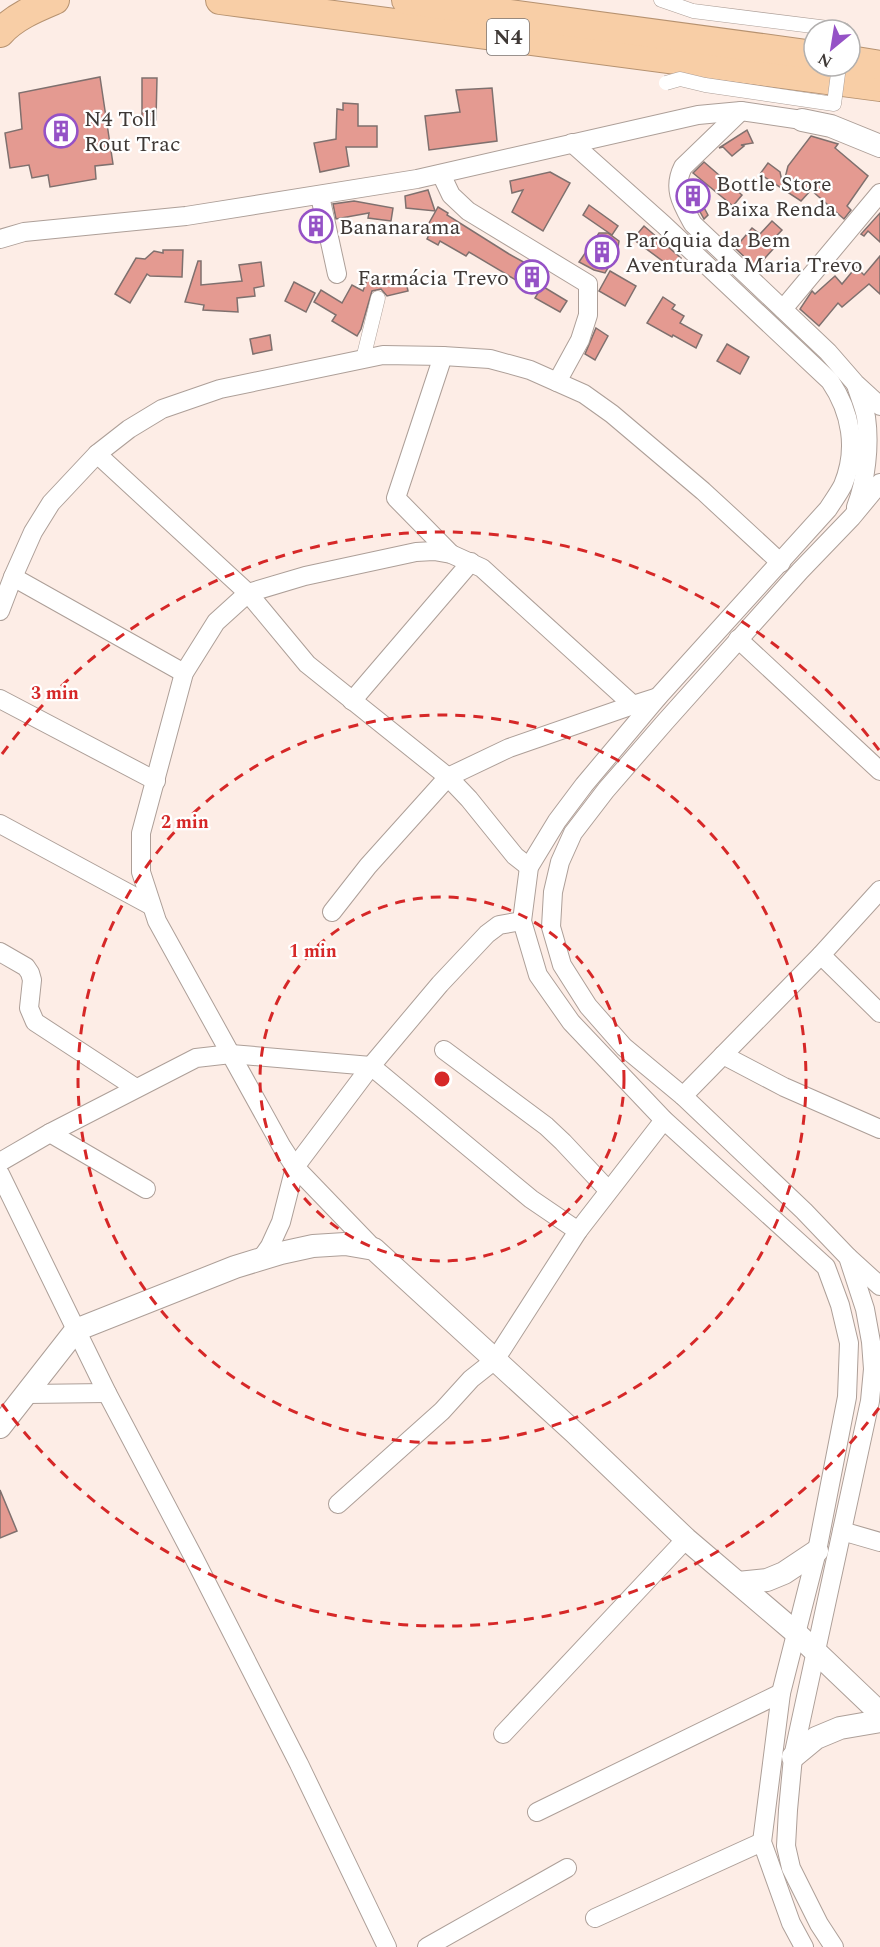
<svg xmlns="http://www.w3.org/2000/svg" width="880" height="1947" font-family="Spectral,serif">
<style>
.building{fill:#e49a91;stroke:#7f706e;stroke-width:1.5}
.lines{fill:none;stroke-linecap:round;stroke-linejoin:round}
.pedestrian-casing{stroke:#ad9f98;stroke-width:15}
.minor-casing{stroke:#ad9f98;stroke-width:20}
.tertiary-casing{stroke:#ad9f98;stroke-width:24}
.trunk-casing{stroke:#b69270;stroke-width:30}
.pedestrian{stroke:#fff;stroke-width:14}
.minor{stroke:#fff;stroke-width:18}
.tertiary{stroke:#fff;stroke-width:22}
.trunk{stroke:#f8cea6;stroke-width:28}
.pedestrian-bridge-casing{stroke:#ad9f98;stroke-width:15;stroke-linecap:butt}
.pedestrian-bridge{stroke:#fff;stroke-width:14}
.ring{fill:none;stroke:#d62828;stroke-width:3;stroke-dasharray:10 8}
.labels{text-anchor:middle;stroke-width:4.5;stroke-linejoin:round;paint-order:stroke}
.shield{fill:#fff;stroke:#797472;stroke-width:1.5}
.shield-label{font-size:21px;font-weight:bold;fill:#3f3936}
.poi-label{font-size:22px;fill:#3f3936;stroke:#fff;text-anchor:start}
.centre{fill:#d62828;stroke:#fff;stroke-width:3}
.ring-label{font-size:18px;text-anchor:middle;font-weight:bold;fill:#d62828;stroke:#fff;stroke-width:4.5;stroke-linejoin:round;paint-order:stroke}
</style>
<rect width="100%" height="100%" fill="#fdede6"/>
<g class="building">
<path d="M100,77L113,164L95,166L96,179L50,187L48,175L32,178L29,165L10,168L5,133L22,129L19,93Z"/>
<path d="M142,78H157L156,120H142Z"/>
<path d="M492,88L497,141L429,150L425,116L460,112L456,90Z"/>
<path d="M343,103L358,104V126H377V147H346L349,166L320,172L314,143L336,139L337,109L343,110Z"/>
<path d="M747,130L753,143L741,145L744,146L732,156L723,147L719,148Z"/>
<path d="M811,136L838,144L835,148L868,176L847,206L851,210L844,219L811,190L801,201L760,174L768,163L780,172L783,186L788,166Z"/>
<path d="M704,162L742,195L733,206L693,173Z"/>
<path d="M550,172L570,183L543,231L512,212L523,190L512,193L510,181Z"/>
<path d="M690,182L708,215L704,219L693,199Z"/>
<path d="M428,190L435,211L406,208L405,196Z"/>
<path d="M354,201L393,208L391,221L368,218L369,213L336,219L333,204Z"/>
<path d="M589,205L618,226L612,235L583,215Z"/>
<path d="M438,207L448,213L447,215L509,254L527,264L529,261L547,272L536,292L469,252L466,256L440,241L438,245L427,239L429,235L424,232Z"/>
<path d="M880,213V242L868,231L864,236L861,234Z"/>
<path d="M772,221L782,230L769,244L774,248L756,268L735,248L752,228L760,234Z"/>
<path d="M644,226L681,258L672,268L633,239Z"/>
<path d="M599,233H608L619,241L617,253L605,273L594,270L579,262Z"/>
<path d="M163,250H183L182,277L150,276L147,274L130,303L115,294L136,258L145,259L154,251L163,253Z"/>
<path d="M880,256V294L869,284L842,307L838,303L819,326L800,309L812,291L815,294L835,276L842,284L856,267L864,275Z"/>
<path d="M198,261H201V285L242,281L239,265L261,262L264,286L254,288L255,296L237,298L238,312L203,310L204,305L185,302Z"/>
<path d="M610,271L636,286L625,306L599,291Z"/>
<path d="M368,277L380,281L405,277L408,291L387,296L381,289L372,291L361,329L357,336L332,321L336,315L314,302L321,290L342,303L352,285L363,291Z"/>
<path d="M294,282L315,293L306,312L285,301Z"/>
<path d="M542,286L567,301L560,312L535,298Z"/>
<path d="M663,297L675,305L672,309L684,316L680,323L702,335L696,348L673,335L672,337L647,323Z"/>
<path d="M596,328L608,336L595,360L585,354Z"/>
<path d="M270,335L272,350L253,354L250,339Z"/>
<path d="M727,344L749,357L740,374L717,361Z"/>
<path d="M0,1490L17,1531L0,1538Z"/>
</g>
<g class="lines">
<defs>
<g id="pedestrian">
<path d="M661,0L693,11L844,30"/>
<path d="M363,359L378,298"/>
</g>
<g id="minor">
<path d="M741,111L683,167C672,189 682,204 693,224L828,352L855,383L880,406"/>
<path d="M572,143L664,225L830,381C851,412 858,449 843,485C839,493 833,501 828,509L658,697L584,785L557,821L529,867L522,921L538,975L571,1022L664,1120L826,1267L840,1305L849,1343L847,1397L817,1551L781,1693L762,1842L791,1923L804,1947"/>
<path d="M441,174L451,195L468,211L588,284V315L580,340L557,382"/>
<path d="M320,196L337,274"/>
<path d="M0,239L24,232L186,216L417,179L698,115L741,111L802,120"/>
<path d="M783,309L880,193"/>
<path d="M443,356L396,498L451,554"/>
<path d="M856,385C859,395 864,406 866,417C870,445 866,481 856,507"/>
<path d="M97,454L248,593L307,664L448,777L469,799L515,856L529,867"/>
<path d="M13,577L184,673"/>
<path d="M0,611L13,577L33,532L51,503L97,454L129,429L162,409L220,389L383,355L443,356L490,359L530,370L584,394L612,414L703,491L781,563"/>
<path d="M738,639L880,771"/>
<path d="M0,699L156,781"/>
<path d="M352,701L471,562"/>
<path d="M0,824L150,905"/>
<path d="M332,912L368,866L448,777L509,748L633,705"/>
<path d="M0,952L26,967L30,973L32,980L29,1008L35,1022L136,1088"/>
<path d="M821,955L880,1013"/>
<path d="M444,1050L546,1126L563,1142L608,1190"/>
<path d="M723,1055L784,1087L880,1129"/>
<path d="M683,1096L821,955L880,890"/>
<path d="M50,1133L146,1189"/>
<path d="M0,1162L50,1133L196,1058L231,1054L371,1066L531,1199L578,1231"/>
<path d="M0,1174L107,1393L194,1558L299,1764L387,1947"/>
<path d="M374,1249L295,1167L282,1147L157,921L141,872V833L184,673L216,622L248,593L305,576L416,552L434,551L451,554L482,568L633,705L658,697"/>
<path d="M848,1257L880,1286"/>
<path d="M261,1259L270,1246L281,1222L295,1167L371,1066L440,984L487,934L499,925L522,921"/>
<path d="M27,1394L107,1393"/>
<path d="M338,1504L442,1411L471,1379L495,1360L578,1231L664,1120"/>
<path d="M842,1531L880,1542"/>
<path d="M503,1734L686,1539"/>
<path d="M537,1812L781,1693"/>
<path d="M595,1918L762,1842"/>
<path d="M427,1947L567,1868"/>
<path d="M834,1947L819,1924L791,1868L786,1846L788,1810L793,1757L870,1401L873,1369L871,1342L865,1309L848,1257L804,1211L683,1096L624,1047L588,1006L562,965L551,927L553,892L560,862L573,833L606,790L665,722L800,571L852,517L880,483"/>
</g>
<g id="tertiary">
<path d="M802,120L831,126L880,146"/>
<path d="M0,1427L76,1330L235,1267L281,1253L313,1246L345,1244L374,1249L575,1433L686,1539L795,1632L880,1713"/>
<path d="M738,1583L767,1580L784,1573L817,1551"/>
<path d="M793,1757L816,1738L840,1728L880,1721"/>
</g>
<g id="trunk">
<path d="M220,0L880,87"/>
<path d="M406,0L814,55"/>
<path d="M0,33C14,17 36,8 55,0"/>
<path d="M850,60L880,65"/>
</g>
</defs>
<use href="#pedestrian" class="pedestrian-casing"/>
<use href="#minor" class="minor-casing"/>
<use href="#tertiary" class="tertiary-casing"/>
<use href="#trunk" class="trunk-casing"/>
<use href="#pedestrian" class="pedestrian"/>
<use href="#minor" class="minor"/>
<use href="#tertiary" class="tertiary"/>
<use href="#trunk" class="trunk"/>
<defs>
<path id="pedestrian-bridge" d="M666,83L680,79L705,85L834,104L839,66"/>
</defs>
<use href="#pedestrian-bridge" class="pedestrian-bridge-casing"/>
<use href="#pedestrian-bridge" class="pedestrian-bridge"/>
</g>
<g class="ring">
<circle cx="442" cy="1079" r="182"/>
<circle cx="442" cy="1079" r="364"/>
<path d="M879 1408A547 547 0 0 1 2 1404M2 754A547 547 0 0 1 879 750"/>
</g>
<defs>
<symbol id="building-ring" viewBox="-11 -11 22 22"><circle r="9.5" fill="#fff" stroke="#9552c6" stroke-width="1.5"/><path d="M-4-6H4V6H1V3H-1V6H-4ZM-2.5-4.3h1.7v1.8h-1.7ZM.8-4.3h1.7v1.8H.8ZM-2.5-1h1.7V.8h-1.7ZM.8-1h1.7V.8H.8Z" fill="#9552c6"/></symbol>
</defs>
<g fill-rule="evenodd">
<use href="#building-ring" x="42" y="112" width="38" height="38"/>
<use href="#building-ring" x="674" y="177" width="38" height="38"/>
<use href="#building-ring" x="297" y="207" width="38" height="38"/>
<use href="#building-ring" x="583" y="233" width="38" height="38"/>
<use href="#building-ring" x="513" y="258" width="38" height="38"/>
</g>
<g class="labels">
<rect class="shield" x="487" y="19" width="42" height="36" rx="4.5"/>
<g class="shield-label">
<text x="508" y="44">N4</text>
</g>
<g class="poi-label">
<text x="84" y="126">N4 Toll<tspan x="84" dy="25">Rout Trac</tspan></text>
<text x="716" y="191">Bottle Store<tspan x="716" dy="25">Baixa Renda</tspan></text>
<text x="339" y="234">Bananarama</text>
<text x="625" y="247">Paróquia da Bem<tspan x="625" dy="25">Aventurada Maria Trevo</tspan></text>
<text x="509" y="285" text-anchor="end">Farmácia Trevo</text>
</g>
</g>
<circle cx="442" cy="1079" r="9" class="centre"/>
<g class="ring-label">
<text x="55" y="699">3 min</text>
<text x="185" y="828">2 min</text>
<text x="313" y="957">1 min</text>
</g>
<g transform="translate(832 48) rotate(210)"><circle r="28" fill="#ffffff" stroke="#b2b0af" stroke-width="1.5"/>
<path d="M0-4.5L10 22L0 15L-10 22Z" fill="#9552c6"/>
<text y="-9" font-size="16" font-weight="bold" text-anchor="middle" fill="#3f3936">N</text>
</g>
</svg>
